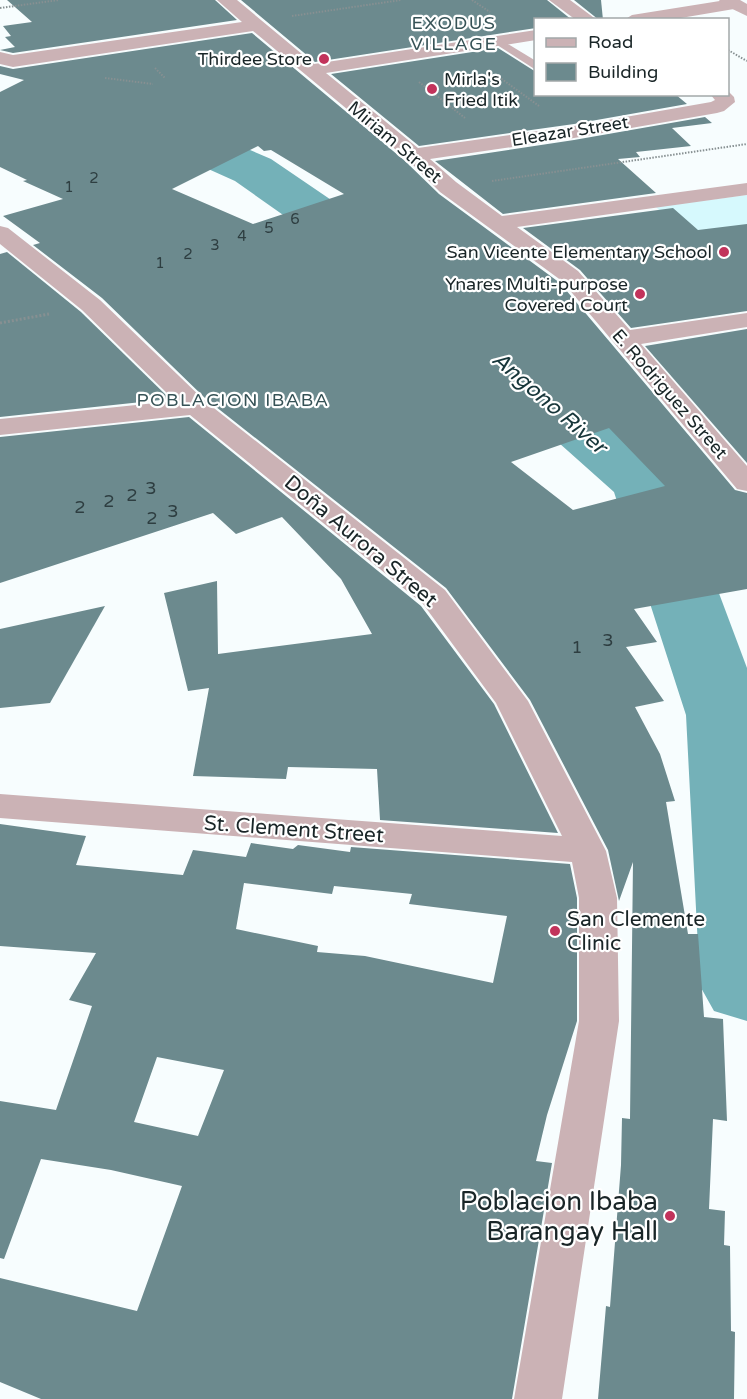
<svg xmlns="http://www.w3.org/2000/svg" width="747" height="1399" font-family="'Varela Round',sans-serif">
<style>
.built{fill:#d6f9fd}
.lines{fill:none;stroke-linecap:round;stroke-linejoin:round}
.river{fill:#74b1b8;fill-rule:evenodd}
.building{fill:#6c8a8e;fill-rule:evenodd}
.path-far1{stroke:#879092;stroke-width:2;stroke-dasharray:1.5 1.5;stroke-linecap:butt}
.path{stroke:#879092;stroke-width:3;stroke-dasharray:2 2;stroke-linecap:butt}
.service{fill:#cbb2b5;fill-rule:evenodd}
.minor{fill:#cbb2b5;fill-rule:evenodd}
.tertiary{fill:#cbb2b5;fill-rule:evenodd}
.poi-dot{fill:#c2335b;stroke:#fff;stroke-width:2}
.labels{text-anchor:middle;stroke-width:4.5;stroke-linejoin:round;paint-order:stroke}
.far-number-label{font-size:15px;fill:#2e3e41}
.far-neighbourhood-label{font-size:18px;letter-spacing:1.5px;fill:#365256;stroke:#fff}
.far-poi-label{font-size:18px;fill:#192527;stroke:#fff;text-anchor:end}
.far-street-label{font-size:18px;fill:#192527;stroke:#fff}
.number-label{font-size:18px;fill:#2e3e41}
.street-label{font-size:21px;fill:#192527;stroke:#fff}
.poi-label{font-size:21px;fill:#192527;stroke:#fff;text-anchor:start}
.water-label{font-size:22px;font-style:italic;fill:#17363a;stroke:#fff}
.near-poi-label{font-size:26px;fill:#192527;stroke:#fff;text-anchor:end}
</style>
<rect width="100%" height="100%" fill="#f7fdfe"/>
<path class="built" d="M747,195V298L656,207Z"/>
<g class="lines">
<g class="river">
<path d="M0,94L125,100L142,104L271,159L415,257L423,269L415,281L396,285L377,281L235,181L117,128L0,122Z"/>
<path d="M506,346L527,351L669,470L678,484L747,668V1021L714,1011L700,986L686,715L614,492L485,377L476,364L485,351Z"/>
</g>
</g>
<g class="building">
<path d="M7,0H215L237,20L13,53L0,50L15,47L5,37L11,36L3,26L32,22Z"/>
<path d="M241,0H547L572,20H536V28L315,62Z"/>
<path d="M574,0H601L603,20H599Z"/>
<path d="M252,33L405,161L439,194L560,283L735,490L747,493V589L634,609L657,642L626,647L664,701L635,707L660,754L675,801L666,802L688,934H698L704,1017L723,1019L727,1121L713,1119L709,1209L725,1211L724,1245L730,1246L731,1331L735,1332L734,1399H598L606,1306L610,1307L621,1165L622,1118L630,1119L633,862L619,901L608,850L530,700L446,588L206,399L102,298L33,245L40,243L3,216L63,199L23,181L27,180L0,167V92L24,80L0,74V66L13,69ZM258,146L264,151L271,150L344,194L253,224L172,189ZM609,428L665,486L573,510L511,462Z"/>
<path d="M498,48L536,72V94H675L687,104L574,124L419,146L331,74Z"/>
<path d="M705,117L712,123L672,128L691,146L636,152L640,157L618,159L656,193L503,214L435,161L574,140Z"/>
<path d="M673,208L698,230L747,224V311L631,328L580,270L523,228Z"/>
<path d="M7,252L81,312L170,399L0,417V254Z"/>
<path d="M747,329V463L645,346Z"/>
<path d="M189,417L421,606L494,704L558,833L380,820L377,769L288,767L286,779L193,776L209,688L188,691L164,593L217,581L218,654L372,634L341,579L282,517L236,534L213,513L0,583V437Z"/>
<path d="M105,606L50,703L0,708V629Z"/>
<path d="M0,824L86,836L76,865L183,875L193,850L246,857L251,843L293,849L298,845L350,852L351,847L570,864L577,898V1021L547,1115L536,1161L552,1163L512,1399H41L0,1382V1278L137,1311L182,1186L111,1170L41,1159L4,1259L0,1258V1101L56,1110L92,1006L69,1000L96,953L0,946ZM244,883L332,894L334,886L412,894L409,904L507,916L493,983L365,956L317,952L318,946L236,929ZM157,1057L224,1070L198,1136L134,1122Z"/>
</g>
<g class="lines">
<g class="path-far1">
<path d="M472,0L490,12"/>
<path d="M0,8L59,0"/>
<path d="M292,16L401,0"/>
<path d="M728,50L747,61"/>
<path d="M155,68L165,78"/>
<path d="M499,77L539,106"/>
<path d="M105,78L153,84"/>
<path d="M419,82L465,118"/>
<path d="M492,181L747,144"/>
</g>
<path class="path" d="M0,323L49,314"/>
<path class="service" d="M498,38L536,61V70L494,43L492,41Z"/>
<g class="minor">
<path d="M217,0H237L314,64L536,30V40L326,73L418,148L574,126L711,102L715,100L710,94H728V91L734,97L735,102L724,111L717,113L574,138L430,159L456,182L502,216L747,183V195L517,227L578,271L630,330L747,313V327L641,344L747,466V491L737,489L562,281L440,192L407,159L253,31L13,67L0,64V52L13,55L242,22Z"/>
<path d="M549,0H570L597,20H576Z"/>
<path d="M726,0H739L743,4L740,8L734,9L669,20H624L632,15Z"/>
<path d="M0,226L8,228L100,300L205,401L445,590L528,701L606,851L617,898L619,1021L562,1399H514L579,1021V898L572,862L0,818V794L562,836L496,703L423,604L190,415L0,435V419L175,401L82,310L0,244Z"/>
</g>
<path class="tertiary" d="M719,0H740L747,4V16L722,4Z"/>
</g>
<g class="poi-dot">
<circle cx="324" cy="59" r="6"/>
<circle cx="432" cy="89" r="6"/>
<circle cx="724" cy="252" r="6"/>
<circle cx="640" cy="294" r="6"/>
<circle cx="555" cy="931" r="6"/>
<circle cx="670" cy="1216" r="6"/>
</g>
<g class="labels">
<g class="far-number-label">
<text x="94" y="183">2</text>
<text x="69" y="192">1</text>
<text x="295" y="224">6</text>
<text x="269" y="233">5</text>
<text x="242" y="241">4</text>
<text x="215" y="250">3</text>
<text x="188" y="259">2</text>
<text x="160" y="268">1</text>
</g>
<g class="far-neighbourhood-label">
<text x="454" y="29">EXODUS<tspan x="454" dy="21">VILLAGE</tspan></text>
<text x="233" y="406">POBLACION IBABA</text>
</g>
<g class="far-poi-label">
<text x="312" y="65">Thirdee Store</text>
<text x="444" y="85" text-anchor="start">Mirla's<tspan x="444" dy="21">Fried Itik</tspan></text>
<text x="712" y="258">San Vicente Elementary School</text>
<text x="628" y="290">Ynares Multi-purpose<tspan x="628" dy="21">Covered Court</tspan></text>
</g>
<g class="far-street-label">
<text transform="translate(570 131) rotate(-9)" y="6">Eleazar Street</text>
<text transform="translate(395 142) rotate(40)" y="6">Miriam Street</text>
<text transform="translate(670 394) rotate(49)" y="6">E. Rodriguez Street</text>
</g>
<g class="number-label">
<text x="151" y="494">3</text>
<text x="132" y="501">2</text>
<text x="109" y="507">2</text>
<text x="80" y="513">2</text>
<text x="173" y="517">3</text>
<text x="152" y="524">2</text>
<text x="608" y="646">3</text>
<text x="577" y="653">1</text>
</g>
<g class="street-label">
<text transform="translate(361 541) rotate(40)" y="7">Doña Aurora Street</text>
<text transform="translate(294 829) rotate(4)" y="7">St. Clement Street</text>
</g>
<g class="poi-label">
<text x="567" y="926">San Clemente<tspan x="567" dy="24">Clinic</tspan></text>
</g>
<g class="water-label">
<text transform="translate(550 402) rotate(41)" y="8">Angono River</text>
</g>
<g class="near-poi-label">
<text x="658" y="1210">Poblacion Ibaba<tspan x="658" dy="30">Barangay Hall</tspan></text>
</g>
</g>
<rect x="534" y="18" width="195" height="78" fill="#ffffff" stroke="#a3a8a9" stroke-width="1.5"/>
<rect x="546" y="38" width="30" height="9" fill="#cbb2b5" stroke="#a3a8a9" stroke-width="1.5"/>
<text x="588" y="48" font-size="18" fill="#192527">Road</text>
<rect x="546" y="63" width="30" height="18" fill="#6c8a8e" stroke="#a3a8a9" stroke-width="1.5"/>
<text x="588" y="78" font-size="18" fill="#192527">Building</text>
</svg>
